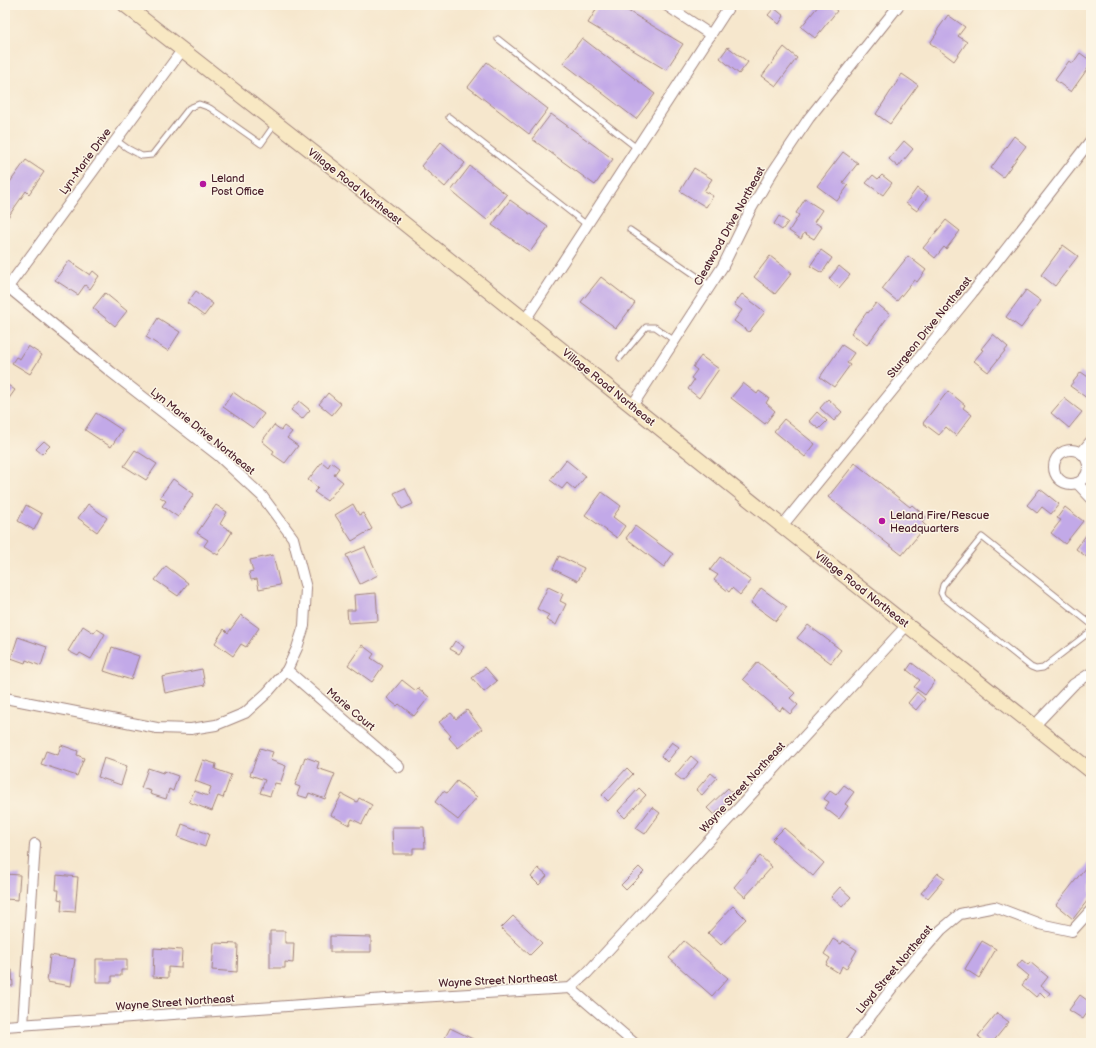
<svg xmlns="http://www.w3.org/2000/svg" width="1096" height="1048" font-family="'Balsamiq Sans',sans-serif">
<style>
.building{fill:#c2a9e8}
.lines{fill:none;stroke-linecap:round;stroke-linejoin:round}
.service-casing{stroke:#a0837c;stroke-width:7}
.minor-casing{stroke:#a0837c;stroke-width:12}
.secondary-casing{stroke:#a0837c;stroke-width:16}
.service{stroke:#fff;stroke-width:5}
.minor{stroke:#fff;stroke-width:10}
.secondary{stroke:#f8e8c3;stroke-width:14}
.poi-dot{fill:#b5179e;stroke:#fcf5e5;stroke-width:1.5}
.labels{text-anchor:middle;stroke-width:3;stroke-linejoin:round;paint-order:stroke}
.street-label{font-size:11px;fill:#4a1f2b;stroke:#fcf5e5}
.poi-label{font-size:11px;fill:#4a1f2b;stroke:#fcf5e5;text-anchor:start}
</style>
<rect width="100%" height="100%" fill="#fcf5e5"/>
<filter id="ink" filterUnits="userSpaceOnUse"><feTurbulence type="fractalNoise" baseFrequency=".025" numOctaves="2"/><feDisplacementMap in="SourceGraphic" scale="8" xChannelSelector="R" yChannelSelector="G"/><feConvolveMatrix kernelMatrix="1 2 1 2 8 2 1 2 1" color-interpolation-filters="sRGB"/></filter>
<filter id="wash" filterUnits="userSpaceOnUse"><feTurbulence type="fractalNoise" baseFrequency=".012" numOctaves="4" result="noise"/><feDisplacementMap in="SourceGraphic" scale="16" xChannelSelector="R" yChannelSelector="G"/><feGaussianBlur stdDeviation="0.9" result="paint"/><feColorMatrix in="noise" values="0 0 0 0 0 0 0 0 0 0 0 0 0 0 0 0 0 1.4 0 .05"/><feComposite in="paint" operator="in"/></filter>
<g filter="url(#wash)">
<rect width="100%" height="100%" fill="#f6e7cd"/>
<g id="blocks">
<g class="building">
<path d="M599,5H618L683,44L666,70L588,23Z"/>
<path d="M819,5H830L837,11L815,38L801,27Z"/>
<path d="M774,8L784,16L779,24L768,15Z"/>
<path d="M948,15L965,27L958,36L967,42L954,61L930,43L937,33L936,32Z"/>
<path d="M582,38L655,94L636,119L563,63Z"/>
<path d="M728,47L748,62L739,74L720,58Z"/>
<path d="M784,47L797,58L776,86L762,76Z"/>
<path d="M1080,53L1091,61V64L1071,92L1055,80L1069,61L1073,63Z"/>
<path d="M487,62L548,109L529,134L468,87Z"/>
<path d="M902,74L918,85L890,124L876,114Z"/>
<path d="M551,114L613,159L595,185L532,139Z"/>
<path d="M1014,136L1026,146L1003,177L991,168Z"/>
<path d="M904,141L913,149L898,167L889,159Z"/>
<path d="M441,142L465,163L445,187L421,166Z"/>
<path d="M843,152L858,163L843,182L848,186L837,201L817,186Z"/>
<path d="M26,160L44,172L29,194L26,191L8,217L5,215V189Z"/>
<path d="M470,166L507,195L487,220L451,191Z"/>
<path d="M694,168L712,179L704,191L713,196L706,207L680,191Z"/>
<path d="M873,175L878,179L882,175L892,183L883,195L866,183Z"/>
<path d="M917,188L928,196L917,211L906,203Z"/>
<path d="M805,199L822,210L814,222L822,227L814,239L804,233L801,239L789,231L799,215L796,213Z"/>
<path d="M510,200L548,227L530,252L492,225Z"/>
<path d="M779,216L788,222L782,230L774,224Z"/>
<path d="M946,220L960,231L946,249L944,247L935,258L923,248Z"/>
<path d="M1063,245L1078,256L1055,286L1041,275Z"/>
<path d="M821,250L832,258L822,273L810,266Z"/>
<path d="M770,256L792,273L775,294L754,277Z"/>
<path d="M908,256L926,270L917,282L914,280L897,301L882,289Z"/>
<path d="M69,261L90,275L93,271L99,276L90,289L85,285L78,295L55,280Z"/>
<path d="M839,266L850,275L839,288L829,279Z"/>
<path d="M601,277L635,303L616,328L581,302Z"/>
<path d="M1026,290L1041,301L1021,328L1006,317Z"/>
<path d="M196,291L213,304L204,316L187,303Z"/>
<path d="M105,293L127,311L115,326L93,308Z"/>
<path d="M742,294L765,312L749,332L734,321L742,310L734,304Z"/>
<path d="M876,303L890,314L867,345L851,333L867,312L868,313Z"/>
<path d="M158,318L180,332L168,351L146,337Z"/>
<path d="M993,334L1008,347L988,372L974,361L983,350L981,349Z"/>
<path d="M842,345L854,353L847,363L850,365L834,387L820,377Z"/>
<path d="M28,346L42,355L30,374L12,363L16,357L20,359Z"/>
<path d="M701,356L719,369L699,398L688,389L694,380L691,378L697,370L693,367Z"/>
<path d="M1081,372L1091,379V401L1070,386Z"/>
<path d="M5,383L15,390L5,404Z"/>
<path d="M743,383L757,394L759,391L769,398L766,403L775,411L765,424L731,398Z"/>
<path d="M948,391L965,405L963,408L972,415L956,436L946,427L939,435L923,423Z"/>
<path d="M233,392L264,414L253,428L223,407Z"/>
<path d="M328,393L341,404L332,415L319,404Z"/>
<path d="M1064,398L1082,412L1069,428L1051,413Z"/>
<path d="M828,399L842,412L834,421L820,408Z"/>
<path d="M299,401L310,410L302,419L291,410Z"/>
<path d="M817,412L827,421L819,429L809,421Z"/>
<path d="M96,413L122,430L111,447L85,430Z"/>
<path d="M784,419L815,444L805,457L774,431Z"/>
<path d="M274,425L281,430L284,426L292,432L287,438L298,446L285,463L272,454L274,451L262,441Z"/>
<path d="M44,441L50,446L42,454L36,449Z"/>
<path d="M135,450L157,464L146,480L124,466Z"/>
<path d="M566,460L586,476L575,490L567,483L562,489L550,480Z"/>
<path d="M322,462L328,467L331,462L339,468L334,475L343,482L327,501L314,492L318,488L308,480Z"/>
<path d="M855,463L910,507L912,505L926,517L922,522L926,526L902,555L828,497Z"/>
<path d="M173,479L194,494L178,517L162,506L166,501L160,497Z"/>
<path d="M405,488L413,504L402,509L394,493Z"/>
<path d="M1040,489L1059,504L1051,514L1042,507L1037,513L1027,505Z"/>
<path d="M602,492L621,506L613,517L625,526L617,538L585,515Z"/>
<path d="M88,504L107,518L97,532L78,518Z"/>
<path d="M353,504L359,515L363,513L372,529L352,541L335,515Z"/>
<path d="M26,505L42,514L34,530L18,521Z"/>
<path d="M216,505L227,512L220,524L232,532L218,555L204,546L208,540L197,533Z"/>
<path d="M1065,507L1083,521L1065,544L1051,533L1061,520L1057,518Z"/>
<path d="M635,526L673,554L664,567L626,538Z"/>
<path d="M1089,531L1091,533V553L1088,558L1076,549Z"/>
<path d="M365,547L378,575L360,584L346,555Z"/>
<path d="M273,555L280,585L259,589L257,579L251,580L249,572L253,571L250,560Z"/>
<path d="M559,556L584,568L578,581L553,569Z"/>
<path d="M720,557L751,581L740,595L732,588L729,592L714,580L718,575L710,570Z"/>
<path d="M166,566L188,583L178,596L155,580Z"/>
<path d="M548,587L563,594L560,601L566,604L556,625L546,620L549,615L537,609Z"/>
<path d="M761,588L787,607L776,621L751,603Z"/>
<path d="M376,593L378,621L348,623L347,610H355L354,595Z"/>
<path d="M241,615L259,628L246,647L241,644L233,656L215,643L224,629L228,633Z"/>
<path d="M808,625L841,650L831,663L797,638Z"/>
<path d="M83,626L94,633L97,629L105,634L91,659L80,653L78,656L68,651Z"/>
<path d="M18,637L47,647L41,666L26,660L25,663L11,658Z"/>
<path d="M455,641L464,647L459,654L450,649Z"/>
<path d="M362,645L374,654L371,658L383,666L372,682L348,665Z"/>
<path d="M112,647L139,656L131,680L104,671Z"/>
<path d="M758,662L795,693L790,698L798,705L790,714L782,707L780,711L743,679Z"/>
<path d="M912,663L935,681L925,695L914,687L920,680L907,670Z"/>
<path d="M485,667L497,681L484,692L472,678Z"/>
<path d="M202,669L205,685L165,693L162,677Z"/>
<path d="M402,680L416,691L418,688L429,697L414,716L399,704L397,706L387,698Z"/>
<path d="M917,692L925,699L916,710L908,703Z"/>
<path d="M467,710L482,729L458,748L449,738L451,736L439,722L451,713L456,719Z"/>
<path d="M672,742L679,747L667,762L661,756Z"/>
<path d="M61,745L78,751L77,755L84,758L77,776L41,764L46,751L58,755Z"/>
<path d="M260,748L273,752L270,760L286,766L280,784L275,783L270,796L260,793L265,780L250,775Z"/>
<path d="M691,756L698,762L683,781L675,775Z"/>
<path d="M305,757L319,762L317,768L335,774L325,799L309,793L307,798L297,795L300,787L295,785Z"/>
<path d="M104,758L127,766L121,785L98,777Z"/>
<path d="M203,760L216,764L215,769L231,775L223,798L218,796L212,811L189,802L194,791L208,796L211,787L195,781Z"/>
<path d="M148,768L163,773L164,771L178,776L173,791L169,789L166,799L150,794L151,791L141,788Z"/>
<path d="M627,768L633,774L608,801L602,795Z"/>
<path d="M711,773L717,778L702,795L696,790Z"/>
<path d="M457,781L477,797L458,820L435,802L443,791L447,793Z"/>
<path d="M844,785L854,792L845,804L848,806L839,819L825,808L829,802L824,799L830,791L836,795Z"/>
<path d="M639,788L646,795L625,818L618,811Z"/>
<path d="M728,788L734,795L714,815L707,808Z"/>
<path d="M342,794L357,802L359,798L372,805L362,824L352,819L349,825L331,815Z"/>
<path d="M652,807L660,813L645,834L636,828Z"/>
<path d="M182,824L209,834L205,847L178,837Z"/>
<path d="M392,827H424L425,848H413V854H393Z"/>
<path d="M784,828L824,863L813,876L772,840Z"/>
<path d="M760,856L772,867L745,897L734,887Z"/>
<path d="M1089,863L1091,865V896L1073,919L1056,905Z"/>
<path d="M639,867L644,872L626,890L621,885Z"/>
<path d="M538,868L547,876L539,885L531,877Z"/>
<path d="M938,873L945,878L928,898L921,893Z"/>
<path d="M5,874L20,875L18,900L5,899Z"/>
<path d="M57,875L78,877L75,912L61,911L62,900L58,899L59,890H56Z"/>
<path d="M840,887L851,897L842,907L831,897Z"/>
<path d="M733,906L746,919L721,945L708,933Z"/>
<path d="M513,916L542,943L530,955L501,928Z"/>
<path d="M270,931H285V943H294L293,963L285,962V968H270Z"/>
<path d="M330,936L371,937V952H330Z"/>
<path d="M833,939L841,944L843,941L857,950L846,969L842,966L839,973L826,965L830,958L824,954Z"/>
<path d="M684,941L728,978L712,996L669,958Z"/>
<path d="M982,941L996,949L979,978L965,969Z"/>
<path d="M214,943L238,944L237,972L212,970Z"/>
<path d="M154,948L182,950L181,968L168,967V978L153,977Z"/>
<path d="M50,955L75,959L71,986L47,982Z"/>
<path d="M96,959H127V970H121V976H112V982H96Z"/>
<path d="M1022,960L1028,965L1030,962L1048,977L1041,986L1050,993L1046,998L1040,992L1036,997L1022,985L1029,976L1017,966Z"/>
<path d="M5,970H12L13,986H5Z"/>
<path d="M1080,995L1091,1003V1007L1083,1019L1069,1010Z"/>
<path d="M997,1013L1009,1022L992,1043H986L978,1036Z"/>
<path d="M450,1028L475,1040L473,1043L443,1042Z"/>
</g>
</g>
</g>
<g filter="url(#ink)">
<use href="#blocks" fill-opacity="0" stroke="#a0837c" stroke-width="1"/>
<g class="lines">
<defs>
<g id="service">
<path d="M498,39L638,149"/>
<path d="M449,117L587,225"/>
<path d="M116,140L127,148L142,156L152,155L189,108L199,104L210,108L261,144L275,124"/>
<path d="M630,230L711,286"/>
<path d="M620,358L646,327H655L675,341"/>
<path d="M1091,624L982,537L943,585L941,593L943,597L1031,667L1036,669L1043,668L1091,631"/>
</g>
<g id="minor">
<path d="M666,5L711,35"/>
<path d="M136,13L142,5"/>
<path d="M5,291L183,49"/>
<path d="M525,320L730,5"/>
<path d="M632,406L723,266L751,209L772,173L809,118L899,5"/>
<circle cx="1071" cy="467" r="17"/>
<path d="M1081,453L1091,441"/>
<path d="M1077,483L1091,498"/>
<path d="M782,526L972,293L1091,140"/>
<path d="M287,670L399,767"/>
<path d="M5,698L157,728L191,729L216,725L245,713L267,693L287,670L297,648L304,626L306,588L293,538L262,496L219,456L111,372L8,287"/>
<path d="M1035,725L1074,684L1091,673"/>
<path d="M570,988L634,1043"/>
<path d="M23,1025L35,844"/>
<path d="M5,1026L386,999L570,988L587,973L907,625"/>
<path d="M850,1043L901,976L941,930L960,914L995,907L1040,924L1072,931L1091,910"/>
</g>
<path id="secondary" d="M125,5L396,217L782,526L1091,771"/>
</defs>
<use href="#service" class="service-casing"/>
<use href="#minor" class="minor-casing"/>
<use href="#secondary" class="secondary-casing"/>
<use href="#service" class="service"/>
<use href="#minor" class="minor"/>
<use href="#secondary" class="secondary"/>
</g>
</g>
<g class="poi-dot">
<circle cx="203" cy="184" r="4"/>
<circle cx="882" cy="521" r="4"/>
</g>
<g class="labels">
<g class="street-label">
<text transform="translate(85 161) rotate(-54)" y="4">Lyn-Marie Drive</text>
<text transform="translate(355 186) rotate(38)" y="4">Village Road Northeast</text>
<text transform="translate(729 226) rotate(-61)" y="4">Cleatwood Drive Northeast</text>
<text transform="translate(929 327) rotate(-51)" y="4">Sturgeon Drive Northeast</text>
<text transform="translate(609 387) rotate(39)" y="4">Village Road Northeast</text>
<text transform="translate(203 431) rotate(39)" y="4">Lyn Marie Drive Northeast</text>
<text transform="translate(862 589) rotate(38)" y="4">Village Road Northeast</text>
<text transform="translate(351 709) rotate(40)" y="4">Marie Court</text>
<text transform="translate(742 787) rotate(-47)" y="4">Wayne Street Northeast</text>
<text transform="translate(894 969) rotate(-50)" y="4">Lloyd Street Northeast</text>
<text transform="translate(498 980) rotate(-3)" y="4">Wayne Street Northeast</text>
<text transform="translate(175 1002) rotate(-4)" y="4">Wayne Street Northeast</text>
</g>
<g class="poi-label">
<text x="211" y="182">Leland<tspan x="211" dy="13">Post Office</tspan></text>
<text x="890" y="519">Leland Fire/Rescue<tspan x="890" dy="13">Headquarters</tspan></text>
</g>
</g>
<rect width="1096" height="1048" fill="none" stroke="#fcf5e5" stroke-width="20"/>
</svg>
